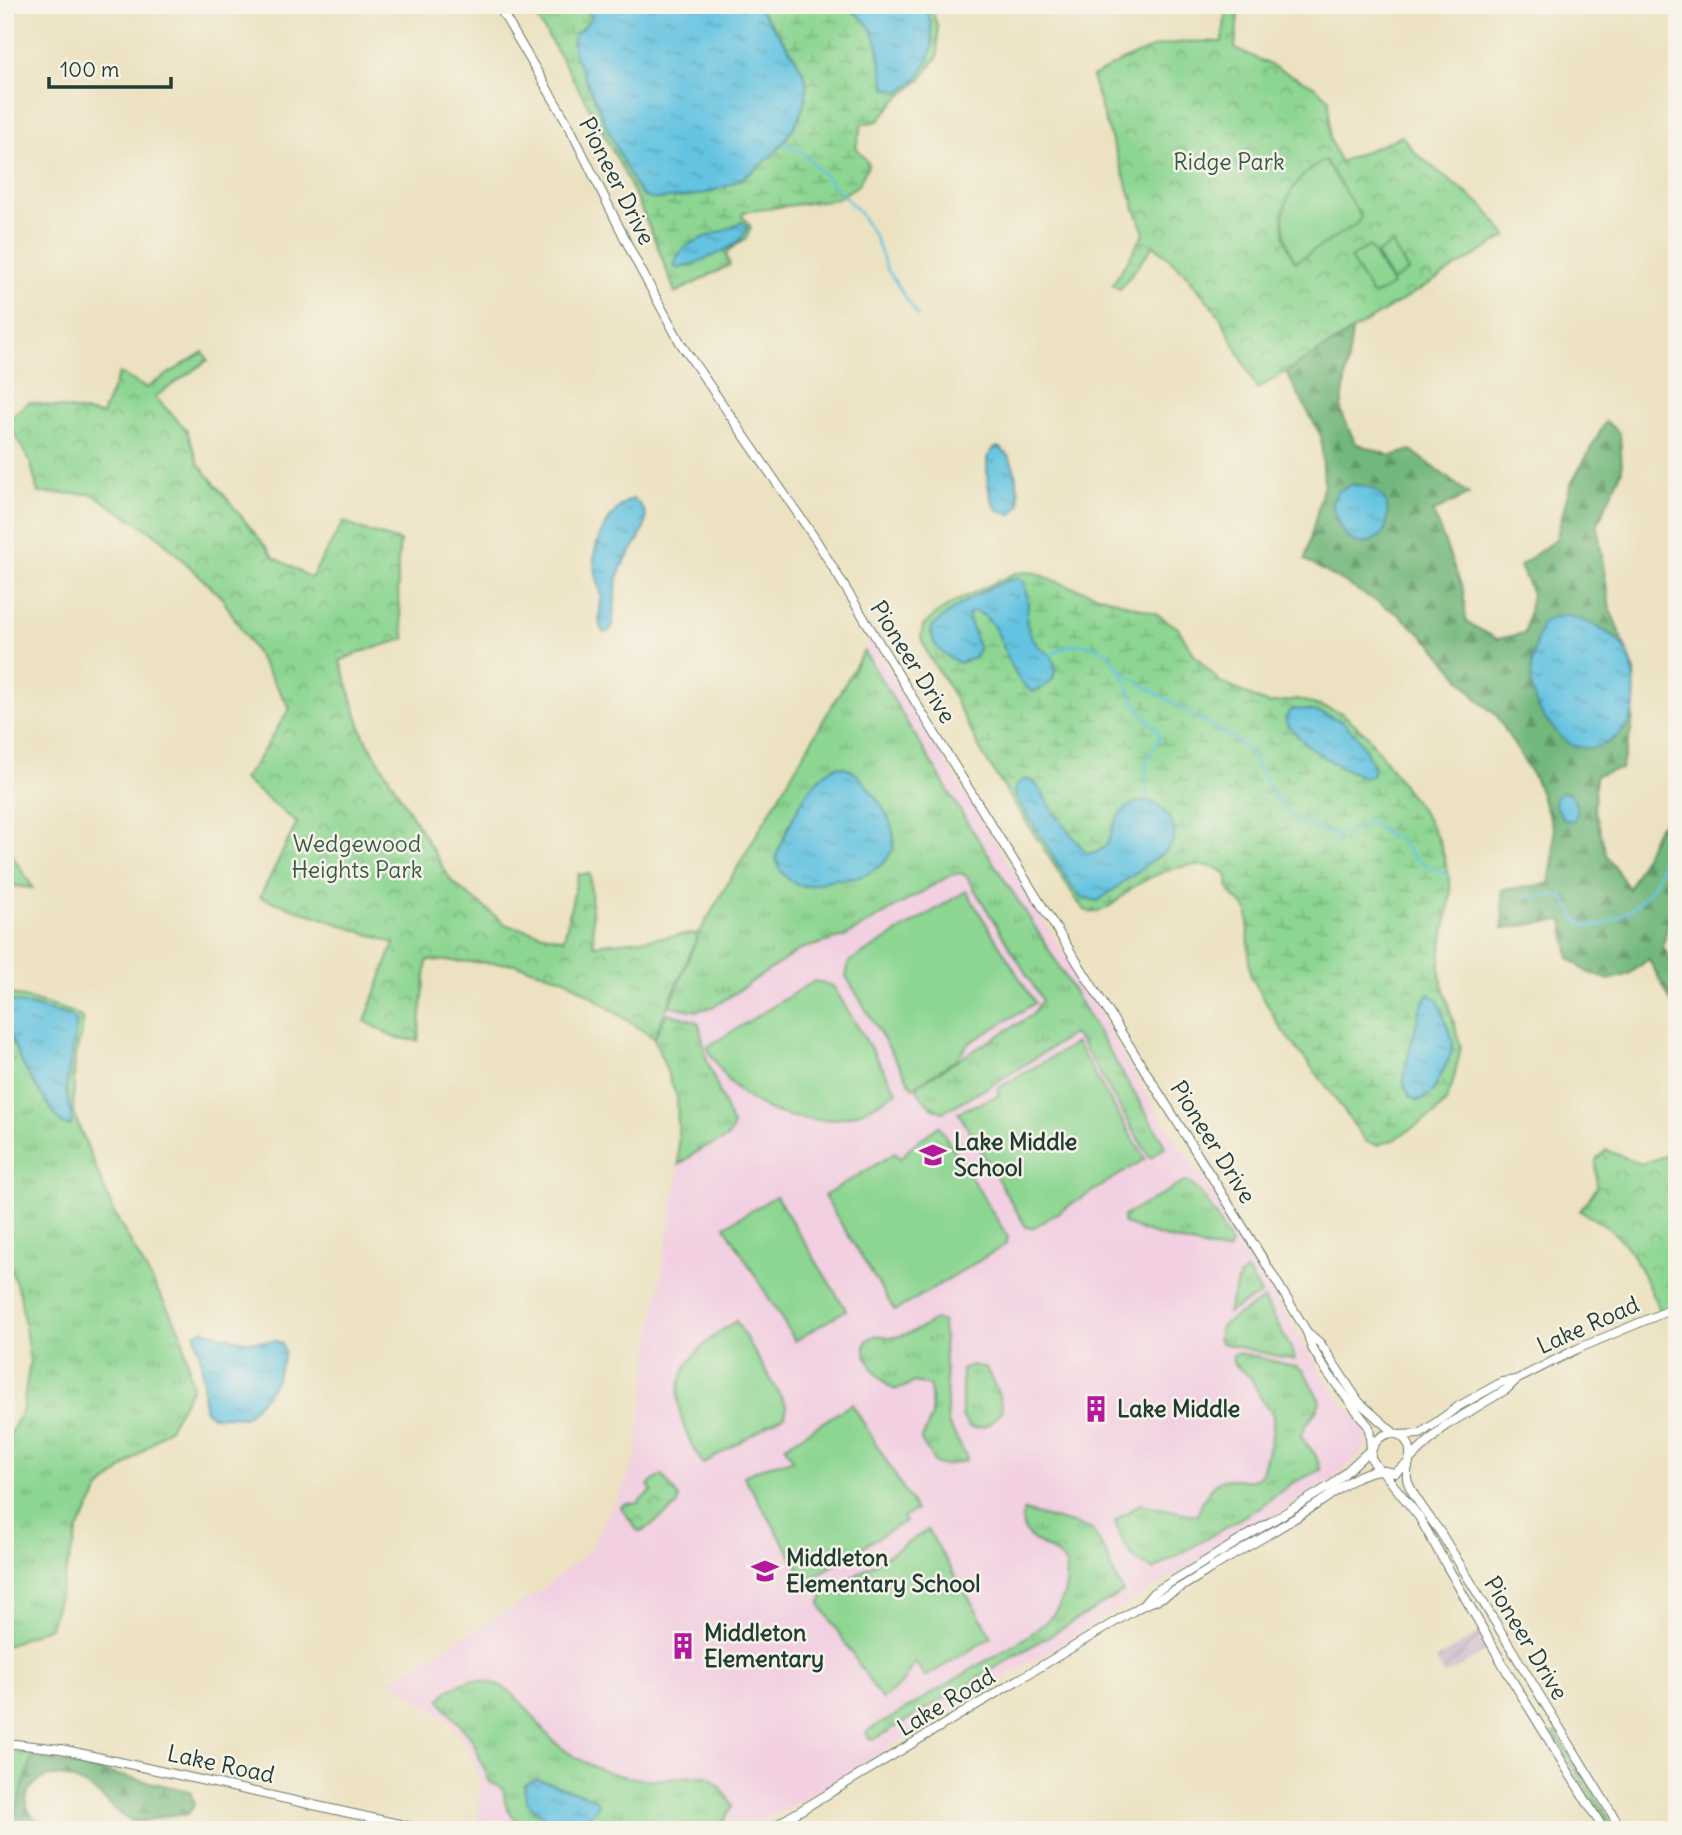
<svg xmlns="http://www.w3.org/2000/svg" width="1682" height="1835" font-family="Delius,sans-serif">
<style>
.built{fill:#f2cfe1}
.industrial{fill:url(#industrial-furrows)}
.grass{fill:url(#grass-tufts);stroke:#568a63;stroke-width:2}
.forest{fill:url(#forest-firs);stroke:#487a58;stroke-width:2}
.wetland{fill:url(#wetland-marsh);stroke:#568a63;stroke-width:2}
.park{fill:url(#park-crowns);stroke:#568a63;stroke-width:2}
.garden{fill:url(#garden-dots);stroke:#568a63;stroke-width:2}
.pitch{fill:#8dd692;stroke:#568a63;stroke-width:2}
.water{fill:url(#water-ripples);stroke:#41808a;stroke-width:2}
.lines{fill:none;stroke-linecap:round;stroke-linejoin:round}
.stream{stroke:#63c3e1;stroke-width:2.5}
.tertiary-casing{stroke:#677765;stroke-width:10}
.tertiary{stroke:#fff;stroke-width:8}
.labels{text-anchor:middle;stroke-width:5;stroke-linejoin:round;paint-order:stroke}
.park-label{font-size:23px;fill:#355c47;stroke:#f7f3e8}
.street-label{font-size:23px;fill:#1f3d34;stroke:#f7f3e8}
.poi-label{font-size:23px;font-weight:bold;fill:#1f3d34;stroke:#f7f3e8;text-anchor:start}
</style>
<defs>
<pattern id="industrial-furrows" width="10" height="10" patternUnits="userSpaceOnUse" patternTransform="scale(1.75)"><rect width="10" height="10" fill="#cfbdcf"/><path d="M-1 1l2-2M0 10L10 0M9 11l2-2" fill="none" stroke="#b1a3b2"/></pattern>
<pattern id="grass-tufts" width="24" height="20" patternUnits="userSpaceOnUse" patternTransform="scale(1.75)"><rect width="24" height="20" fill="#8dd692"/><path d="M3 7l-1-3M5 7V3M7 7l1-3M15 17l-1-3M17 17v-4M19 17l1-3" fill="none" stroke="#73af78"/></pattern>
<pattern id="forest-firs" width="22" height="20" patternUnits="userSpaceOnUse" patternTransform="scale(1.75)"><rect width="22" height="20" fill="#72b77c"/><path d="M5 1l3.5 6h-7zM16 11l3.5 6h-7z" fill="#5d9666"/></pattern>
<pattern id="wetland-marsh" width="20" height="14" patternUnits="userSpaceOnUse" patternTransform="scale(1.75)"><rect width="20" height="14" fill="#8dd692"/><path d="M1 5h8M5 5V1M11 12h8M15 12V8" fill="none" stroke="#73af78"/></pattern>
<pattern id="park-crowns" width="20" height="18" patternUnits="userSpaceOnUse" patternTransform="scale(1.75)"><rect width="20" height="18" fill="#8dd692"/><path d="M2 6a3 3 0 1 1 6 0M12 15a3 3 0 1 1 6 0" fill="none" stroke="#73af78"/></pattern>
<pattern id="garden-dots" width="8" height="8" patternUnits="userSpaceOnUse" patternTransform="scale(1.75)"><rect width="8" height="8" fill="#8dd692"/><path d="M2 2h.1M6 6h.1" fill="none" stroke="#73af78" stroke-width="1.8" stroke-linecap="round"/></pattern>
<pattern id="water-ripples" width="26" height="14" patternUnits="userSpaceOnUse" patternTransform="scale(1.75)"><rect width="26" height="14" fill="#63c3e1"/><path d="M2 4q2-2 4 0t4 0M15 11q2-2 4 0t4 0" fill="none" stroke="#51a0b7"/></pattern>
</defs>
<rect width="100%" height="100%" fill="#f7f3e8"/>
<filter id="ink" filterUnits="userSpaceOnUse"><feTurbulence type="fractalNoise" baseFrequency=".0143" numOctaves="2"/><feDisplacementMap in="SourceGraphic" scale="14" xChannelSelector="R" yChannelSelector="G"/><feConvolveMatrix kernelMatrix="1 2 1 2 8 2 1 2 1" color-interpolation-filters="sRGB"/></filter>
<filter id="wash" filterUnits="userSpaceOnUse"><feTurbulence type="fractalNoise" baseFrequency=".00686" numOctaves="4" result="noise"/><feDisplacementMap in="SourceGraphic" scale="28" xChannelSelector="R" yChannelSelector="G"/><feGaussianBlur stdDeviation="1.57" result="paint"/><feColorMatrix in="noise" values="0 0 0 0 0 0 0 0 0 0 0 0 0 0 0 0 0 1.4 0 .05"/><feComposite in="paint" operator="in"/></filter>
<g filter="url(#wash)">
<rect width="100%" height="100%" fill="#ece2c1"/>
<path class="built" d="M870,640L1090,995L1125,1059L1177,1143L1212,1191L1330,1386L1344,1405L1364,1425L1366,1431L1367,1444L1358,1457L1331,1481L796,1804L748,1830H478L480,1783L476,1766L467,1745L447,1719L402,1690L391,1679L540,1591L589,1551L635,1464L652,1331L679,1165L677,1097L654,1038L699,933Z"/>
<path class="industrial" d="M1479,1633L1489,1649L1445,1676L1435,1660Z"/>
<g class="grass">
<path d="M864,651L969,825L1039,933L1161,1138L1165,1147L1150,1158L1081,1042L1073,1034L987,1088L943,1112C933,1110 921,1099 917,1089L919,1084L1032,1015L1042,1000L967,877L961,873L951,875L844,937L801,949L715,1006L697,1011L670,1006L699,933Z"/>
<path d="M5,844L33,888L5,885Z"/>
<path d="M5,992L72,1012L82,1018V1033L75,1055L73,1112L114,1213L182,1334L192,1387L170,1427L100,1489L78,1530L50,1627L5,1646V1443L22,1412L30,1361L20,1294L5,1254Z"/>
<path d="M667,1013L695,1021L699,1024L707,1061L733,1126C731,1142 716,1142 703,1148C695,1152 687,1159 679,1165L677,1097L654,1038Z"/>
<path d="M1186,1181C1207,1193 1219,1223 1231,1244L1228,1251C1215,1251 1131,1230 1123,1222V1216Z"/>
<path d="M1245,1271L1250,1274L1261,1294L1227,1313L1240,1276Z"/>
<path d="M1264,1299L1294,1354L1295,1360L1221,1343L1218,1339L1221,1326Z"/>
<path d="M935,1320L943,1322L948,1423L967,1458L965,1461L944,1466L935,1463L921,1441L932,1416L931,1394L929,1386L915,1382C909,1384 900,1391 894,1389C884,1386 856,1352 868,1340C875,1333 880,1336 888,1337C904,1338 923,1327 935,1320Z"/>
<path d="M1239,1353L1298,1367L1304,1371L1320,1401C1318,1415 1302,1424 1301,1437L1315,1454L1321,1470L1292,1483L1260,1507L1153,1570L1133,1558L1120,1536L1115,1521L1140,1504L1194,1515L1198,1513C1220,1452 1247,1496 1262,1473L1273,1431V1415L1263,1402L1251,1378L1233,1363V1355Z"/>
<path d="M971,1365L986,1368L998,1393L1003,1410C995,1421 981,1433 968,1426L962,1416V1369Z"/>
<path d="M1024,1511L1091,1529L1108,1556L1110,1566L1123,1592L875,1739L869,1738L866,1733L869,1730C904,1711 938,1690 972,1669C997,1654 1044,1632 1059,1606C1066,1595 1068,1577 1066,1564C1051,1542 1014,1543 1024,1511Z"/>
<path d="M470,1680C521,1680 526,1717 558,1745C567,1752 580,1760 590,1765C612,1776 641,1781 665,1779C679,1778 694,1775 708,1776L720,1787L733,1806L722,1823L711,1830L527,1829C521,1822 511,1817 507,1808C500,1793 512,1792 490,1782L472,1739L441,1702L440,1699L449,1689Z"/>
</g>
<g class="forest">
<path d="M1352,331L1341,411L1355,443L1391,456L1411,450L1469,494L1433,512L1463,590L1466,622L1497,639L1525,633L1532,594L1520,566L1556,539L1570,486L1606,421L1620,434L1622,470L1597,525L1610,609L1635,671L1632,728L1621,769L1596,775L1594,807L1606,854L1629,889L1657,829L1677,807L1673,901L1663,946L1677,973V1013L1649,959L1629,974L1609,980L1587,972L1569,958L1563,920L1503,928L1502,890L1549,884L1553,859L1554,830L1535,779L1496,715L1479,701L1432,644L1398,614L1305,560L1324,484L1321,436L1286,372Z"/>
<path d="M5,1756L50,1760L190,1791L194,1805C188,1817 183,1815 172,1815C157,1816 144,1825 129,1820C119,1816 112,1806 104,1799C89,1786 60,1768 40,1780C34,1784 29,1789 27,1796C22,1821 51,1825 68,1830H5Z"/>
</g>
<g class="wetland">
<path d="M529,5H930L938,27V56L922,78L893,103L878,121L862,124L856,147L869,164L858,185L837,199L744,212L742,216L751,227L747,237L726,253L730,265L675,293C640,191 585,97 529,5Z"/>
<path d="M1033,572L1066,585L1155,613L1178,628L1196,657L1220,682L1268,704L1297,699L1342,713L1367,735L1426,817L1440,842L1449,876L1451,893L1440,957V975L1461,1048L1452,1086L1446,1102L1435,1114L1393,1140L1377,1145L1366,1142L1324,1083L1281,1029L1251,976L1249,962L1248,912C1240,896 1228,902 1228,878C1222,868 1215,867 1205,866C1180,862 1153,875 1132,888C1121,896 1110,910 1095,912C1087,914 1083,908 1078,902L983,755L946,682L929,657L921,638L923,626L936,614L956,601L1015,573Z"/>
</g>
<g class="park">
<path d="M1227,5H1239L1235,48L1314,86L1329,99L1330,139L1340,162L1402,136L1415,153L1484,207L1507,236L1257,389L1220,316L1185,273L1154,245L1120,289L1112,285L1144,234L1103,115L1092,77C1145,48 1161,39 1222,42Z"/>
<path d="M203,352L208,360L155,397L186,429L199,464L274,557L311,578L344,521L359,529L400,541C395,575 398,605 405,639L357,653L340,661L363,734L452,882L507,925L564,939L578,874H590L594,945L699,933L654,1038L565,979L515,964L427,960L418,1041L393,1037L365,1021L394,943L260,897L297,823L243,779L255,764L290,708L222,598L158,536L92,494L38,493L31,464L7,420L29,402L102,415L119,373L146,388Z"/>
<path d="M1606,1150L1641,1164L1677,1152V1307L1660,1313C1647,1283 1635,1249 1608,1228C1599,1222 1589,1216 1580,1211L1597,1187L1596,1160Z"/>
<path d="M662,1475L679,1498L678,1505L643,1531L637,1530L621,1507L624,1504L639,1503L640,1500L652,1491L648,1485Z"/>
<path d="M5,1752L33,1753L13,1821L16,1830H5Z"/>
</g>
<path class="garden" d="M1557,1732L1616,1830H1610L1553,1734Z"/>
<g class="pitch">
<path d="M1325,160L1361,217L1358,223L1295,262C1272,219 1284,183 1325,160Z"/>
<path d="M1392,244L1408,271L1392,281L1376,254Z"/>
<path d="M1369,246L1392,285L1373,296L1350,258Z"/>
<path d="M966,891L1035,1003L968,1044L958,1058L913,1088L846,976L849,962Z"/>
<path d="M814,981L833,986L897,1092C883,1100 868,1110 853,1115C814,1127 764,1116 735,1087C723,1076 715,1062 707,1047Z"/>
<path d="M1076,1043L1145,1159L1033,1228L1026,1227L958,1112L1000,1095L997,1089Z"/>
<path d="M939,1126L1008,1237L1005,1245L895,1311L824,1196L895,1153L900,1159L916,1142Z"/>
<path d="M776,1196L846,1310L795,1341L725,1226Z"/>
<path d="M736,1321L787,1407L785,1415L703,1464C662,1400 671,1361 736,1321Z"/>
<path d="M852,1404L916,1510L903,1518L905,1521L812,1578L804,1577L744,1476L766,1466L793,1460L785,1446Z"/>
<path d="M928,1530L992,1637L925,1677L915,1662L902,1683L882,1700L820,1604L823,1596Z"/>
</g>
<g class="water">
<path d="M584,5H756C769,21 802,62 806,80C809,98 801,115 792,130C764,174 719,197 668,198C660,199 649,201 642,195C633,186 627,169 621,158C605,124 591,90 575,56C567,28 580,36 592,17Z"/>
<path d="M844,5H926C938,43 935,67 901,92L886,88C875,48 886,31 844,5Z"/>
<path d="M741,222L747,226C746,248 696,262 678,269L674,266C680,236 719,237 741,222Z"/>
<path d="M998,447C1017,457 1017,485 1020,504L1012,514C986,516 987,476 987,458L993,449Z"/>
<path d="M1353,484C1385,488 1393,502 1384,533C1354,558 1338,532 1332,502L1338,491Z"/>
<path d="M633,499C665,520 628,548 620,571C614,589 615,608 612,627L609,631L604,633C595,623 602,608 601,596C600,585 595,574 594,563C593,542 613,505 633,499Z"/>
<path d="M1019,578L1024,581L1028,604L1026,622L1032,638L1041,649L1051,655L1056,667L1053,679L1044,687L1033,692C1002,675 1006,619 974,611L968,615L979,650L973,658L960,663C943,655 932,648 931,628C949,609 994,582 1019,578Z"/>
<path d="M1564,615C1584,619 1611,631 1624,647C1635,661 1637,699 1632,715C1624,738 1596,755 1572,745C1563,742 1556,730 1549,723C1522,695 1531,656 1542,623L1553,617Z"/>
<path d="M1294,709C1338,711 1358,728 1374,768L1372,775L1366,778C1336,766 1302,747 1285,720L1289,711Z"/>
<path d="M837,766C854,766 864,782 874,795C890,816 906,845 880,866C872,872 861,878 850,879C845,880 840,879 834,879C822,881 810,889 797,884C785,880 777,868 776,856C789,826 806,779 837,766Z"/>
<path d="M1027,779L1035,783L1061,822L1086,853C1092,853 1097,853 1102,849C1113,840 1112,820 1123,811C1147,789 1167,807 1175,832L1173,841L1166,851L1098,901L1083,898L1073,888L1016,797L1014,790L1021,781Z"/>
<path d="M1563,792C1576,795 1581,811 1573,821L1564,820L1555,804L1556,797Z"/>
<path d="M1430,994L1438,1000L1453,1042L1452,1052L1433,1092L1418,1101L1409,1096L1404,1084L1405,1070L1420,1009L1426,998Z"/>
<path d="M8,1000L70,1016L77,1021L66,1089L72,1121L70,1126L62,1124C37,1089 5,1047 5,1003Z"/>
<path d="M202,1330L243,1341H275L281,1343L285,1353L276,1379L266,1395L245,1417L212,1416L204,1409L202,1362L195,1334Z"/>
<path d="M537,1779L591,1797L597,1801L598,1806C580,1835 519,1821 525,1785Z"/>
</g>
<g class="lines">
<g class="stream">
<path d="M784,143L801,151L859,212L875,237L887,269L918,316"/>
<path d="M1051,655L1066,646L1082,644L1096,647L1108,653L1122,672L1238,742L1249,752L1275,797L1294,818L1308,825L1340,837L1366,823H1372L1377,825L1388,836L1398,838L1415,859L1449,876"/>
<path d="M1122,673L1138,708L1158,731L1160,738L1147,758L1145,779L1148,801"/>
<path d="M1525,897L1552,895L1563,897C1569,904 1572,915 1578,921C1587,929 1600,926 1609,922C1635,910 1656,891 1662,862C1664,851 1665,840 1668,829"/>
</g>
</g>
</g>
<g filter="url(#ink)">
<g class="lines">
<defs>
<g id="tertiary">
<path d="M498,5L568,124L635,259L681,344L816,540L967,786L1263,1259L1307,1332L1312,1348L1327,1372L1369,1427L1371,1449"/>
<path d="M1307,1332L1320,1343L1359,1402L1395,1434"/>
<path d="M1400,1435L1420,1434L1459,1406L1502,1382L1516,1380L1577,1349L1677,1307"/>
<path d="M1410,1459L1445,1426L1507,1389L1516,1380"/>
<path d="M1408,1463L1395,1473L1379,1470L1371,1458C1369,1439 1393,1423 1407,1442C1415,1454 1405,1466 1407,1479C1410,1494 1433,1521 1442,1535L1622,1830"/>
<path d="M1384,1473L1419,1517L1509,1675L1604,1830"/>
<path d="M1143,1605L1153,1593L1333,1484L1370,1450"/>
<path d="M5,1743L61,1749L426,1830"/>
<path d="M768,1830L1143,1605C1168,1597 1191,1581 1213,1567C1249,1546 1285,1525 1319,1503C1340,1490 1354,1473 1379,1470"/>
</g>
</defs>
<use href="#tertiary" class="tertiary-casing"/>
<use href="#tertiary" class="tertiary"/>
</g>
</g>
<defs>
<symbol id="school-bare" viewBox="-9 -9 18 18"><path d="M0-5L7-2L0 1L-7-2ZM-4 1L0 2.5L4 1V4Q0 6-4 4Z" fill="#b5179e" stroke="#f7f3e8" stroke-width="2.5" paint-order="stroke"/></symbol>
<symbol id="building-bare" viewBox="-9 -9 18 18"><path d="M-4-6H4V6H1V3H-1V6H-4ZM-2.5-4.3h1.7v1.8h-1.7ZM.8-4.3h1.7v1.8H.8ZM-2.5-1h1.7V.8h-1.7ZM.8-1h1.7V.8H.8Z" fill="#b5179e" stroke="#f7f3e8" stroke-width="2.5" paint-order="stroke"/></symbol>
</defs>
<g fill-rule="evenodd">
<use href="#school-bare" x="914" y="1136" width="38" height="38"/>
<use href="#building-bare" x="1077" y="1390" width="38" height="38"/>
<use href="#school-bare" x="746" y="1552" width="38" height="38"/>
<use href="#building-bare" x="664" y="1627" width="38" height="38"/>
</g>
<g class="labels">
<g class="park-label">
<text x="1229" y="170">Ridge Park</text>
<text x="357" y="852">Wedgewood<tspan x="357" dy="26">Heights Park</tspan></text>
</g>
<g class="street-label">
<text transform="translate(617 181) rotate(63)" y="8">Pioneer Drive</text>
<text transform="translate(913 662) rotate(58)" y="8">Pioneer Drive</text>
<text transform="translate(1213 1142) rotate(58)" y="8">Pioneer Drive</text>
<text transform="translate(1588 1325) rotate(-24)" y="8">Lake Road</text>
<text transform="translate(1526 1638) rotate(59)" y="8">Pioneer Drive</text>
<text transform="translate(946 1702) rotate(-31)" y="8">Lake Road</text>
<text transform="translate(221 1764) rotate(12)" y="8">Lake Road</text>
</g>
<g class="poi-label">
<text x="954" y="1150">Lake Middle<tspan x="954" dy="26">School</tspan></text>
<text x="1117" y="1417">Lake Middle</text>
<text x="786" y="1566">Middleton<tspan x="786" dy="26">Elementary School</tspan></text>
<text x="704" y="1641">Middleton<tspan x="704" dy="26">Elementary</tspan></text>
</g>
</g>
<rect width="1682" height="1835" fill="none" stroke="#f7f3e8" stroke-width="28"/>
<path d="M49 77v10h122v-10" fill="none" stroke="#1f3d34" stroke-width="3.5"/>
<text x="60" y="77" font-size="21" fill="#1f3d34" stroke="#f7f3e8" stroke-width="5" paint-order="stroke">100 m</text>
</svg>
